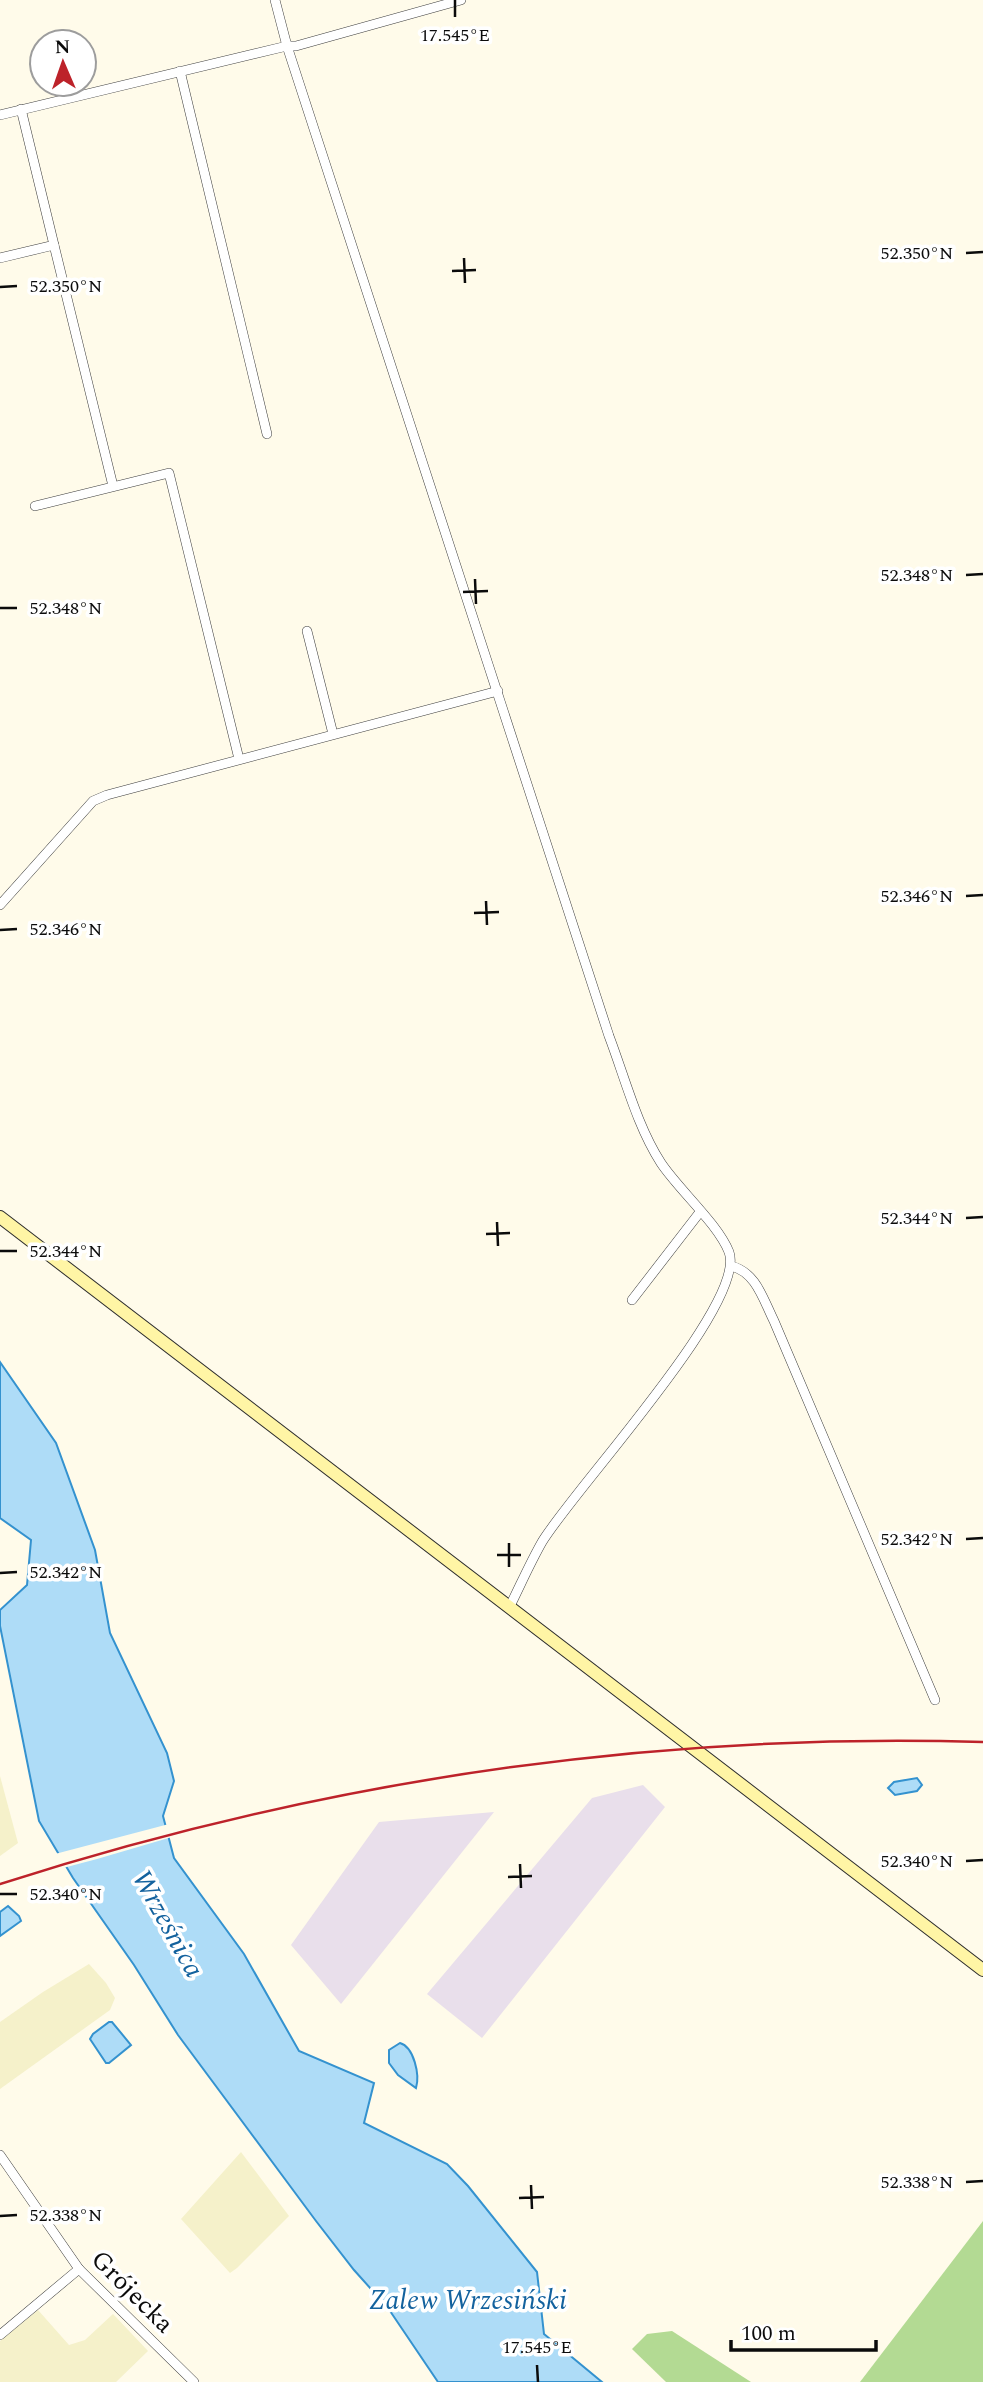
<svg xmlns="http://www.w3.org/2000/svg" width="983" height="2382" font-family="Spectral,serif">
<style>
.industrial{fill:#e9dfeb}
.farmland{fill:#f5f1ca}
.forest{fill:#b3da93}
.water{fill:#aedcf7;stroke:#3492cf;stroke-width:2}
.pier{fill:#fffbea}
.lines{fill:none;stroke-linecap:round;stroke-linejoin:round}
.street-casing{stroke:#3e3e3e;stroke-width:10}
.secondary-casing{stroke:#2d2d2d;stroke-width:14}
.street{stroke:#fff;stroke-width:9}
.secondary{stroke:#fff5a5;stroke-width:12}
.rail{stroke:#bd222a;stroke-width:2.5}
.ticks{fill:none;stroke:#0b0b0b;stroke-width:2.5}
.labels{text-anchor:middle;stroke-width:7;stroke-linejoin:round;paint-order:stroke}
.street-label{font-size:26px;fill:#0b0b0b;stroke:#fff}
.water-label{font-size:28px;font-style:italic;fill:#13629e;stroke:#fff}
.ticks-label{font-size:18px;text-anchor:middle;fill:#0b0b0b;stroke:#fff;stroke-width:7;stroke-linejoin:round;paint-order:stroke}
</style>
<rect width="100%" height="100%" fill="#fffbea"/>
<g class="industrial">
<path d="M643,1785L665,1807L482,2038L427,1994L592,1798Z"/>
<path d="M494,1812L341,2004L291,1945L379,1822Z"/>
</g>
<g class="farmland">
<path d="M0,1776L18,1843L0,1856Z"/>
<path d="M89,1964L106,1983L115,1998L110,2010L0,2089V2022L43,1992Z"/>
<path d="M241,2152L289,2216L237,2268L230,2273L181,2219Z"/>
<path d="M38,2310L69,2345L85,2340L113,2314L148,2351L116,2382H0V2341Z"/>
</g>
<g class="forest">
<path d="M983,2221V2382H860Z"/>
<path d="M672,2331L751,2382H666L632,2349L647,2334Z"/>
</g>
<g class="water">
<path d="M0,1362L56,1443L95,1550L110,1633L167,1753L174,1781L163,1816L174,1858L244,1954L299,2051L374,2083L364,2123L447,2164L468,2186L537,2272L544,2334L602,2382H438L388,2308L354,2270L316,2221L178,2035L134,1965L73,1878L39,1821L0,1626V1610L27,1585L31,1540L0,1518Z"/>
<path d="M917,1778L922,1785L917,1791L895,1795L888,1788L894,1782Z"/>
<path d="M8,1906L19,1916L21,1921L0,1936V1912Z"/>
<path d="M109,2022H112L131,2045L109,2063H106L90,2039L93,2034Z"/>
<path d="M400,2043C414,2047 420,2075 416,2088L398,2075L389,2063V2050Z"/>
</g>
<path class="pier" d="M169,1824L172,1837L97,1859L63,1868L55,1854Z"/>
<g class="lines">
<defs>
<g id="street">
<path d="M275,0L287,46L609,1036C625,1078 637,1126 661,1163C679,1190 718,1224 729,1252C748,1303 573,1490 542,1542C530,1563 520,1586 509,1608"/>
<path d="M180,71L267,434"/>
<path d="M0,115L287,46H296L461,0"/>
<path d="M54,245L113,486"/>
<path d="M0,258L54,245L21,109"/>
<path d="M35,506L169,473L239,759"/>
<path d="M307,631L333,734"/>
<path d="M0,905L93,801L107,795L498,691"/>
<path d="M731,1266C756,1272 763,1299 774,1321L935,1700"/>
<path d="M632,1300L700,1212"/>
<path d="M0,2155L79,2269L194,2382"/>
<path d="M0,2335L79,2269"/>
</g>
<path id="secondary" d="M0,1217L983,1970"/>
</defs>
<use href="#street" class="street-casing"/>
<use href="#secondary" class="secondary-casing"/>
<use href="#street" class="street"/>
<use href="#secondary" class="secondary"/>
<path class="rail" d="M0,1884C318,1782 649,1732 983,1742"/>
</g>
<path class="ticks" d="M455,0V17M966,253L983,252M464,258L465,283M452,271L476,270M0,287L17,286M966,575L983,574M475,579L476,604M463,592L488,591M0,608H17M966,896L983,895M486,901L487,925M474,913L499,912M0,930L17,929M966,1218L983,1217M497,1222L498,1246M486,1234L510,1233M0,1251H17M966,1539L983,1538M509,1543V1567M497,1555H521M0,1573L17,1572M966,1861L983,1860M520,1864L521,1888M508,1877L532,1876M0,1894H17M966,2182L983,2181M531,2185L532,2209M519,2198L544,2197M0,2216L17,2215M537,2365L538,2382"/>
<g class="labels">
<g class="street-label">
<text transform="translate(133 2291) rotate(45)" y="9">Grójecka</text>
</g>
<g class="water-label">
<text transform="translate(169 1923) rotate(61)" y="10">Wrześnica</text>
<text x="468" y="2309">Zalew Wrzesiński</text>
</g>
</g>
<g class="ticks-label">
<text x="455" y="41">17.545°E</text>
<text x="917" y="259">52.350°N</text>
<text x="66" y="292">52.350°N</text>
<text x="917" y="581">52.348°N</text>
<text x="66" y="614">52.348°N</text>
<text x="917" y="902">52.346°N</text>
<text x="66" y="935">52.346°N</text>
<text x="917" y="1224">52.344°N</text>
<text x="66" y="1257">52.344°N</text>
<text x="917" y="1545">52.342°N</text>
<text x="66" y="1578">52.342°N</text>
<text x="917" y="1867">52.340°N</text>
<text x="66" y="1900">52.340°N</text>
<text x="917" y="2188">52.338°N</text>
<text x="66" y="2221">52.338°N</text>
<text x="537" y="2353">17.545°E</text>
</g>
<g transform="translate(63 63) rotate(358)"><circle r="33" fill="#ffffff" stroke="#9d9d9d" stroke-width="2"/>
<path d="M0-5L12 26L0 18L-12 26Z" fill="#bd222a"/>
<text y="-10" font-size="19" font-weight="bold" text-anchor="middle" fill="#0b0b0b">N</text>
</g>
<path d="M731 2340v10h145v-10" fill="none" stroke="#0b0b0b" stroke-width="3.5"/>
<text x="741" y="2340" font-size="21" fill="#0b0b0b" stroke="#ffffff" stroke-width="5" paint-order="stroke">100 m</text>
</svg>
